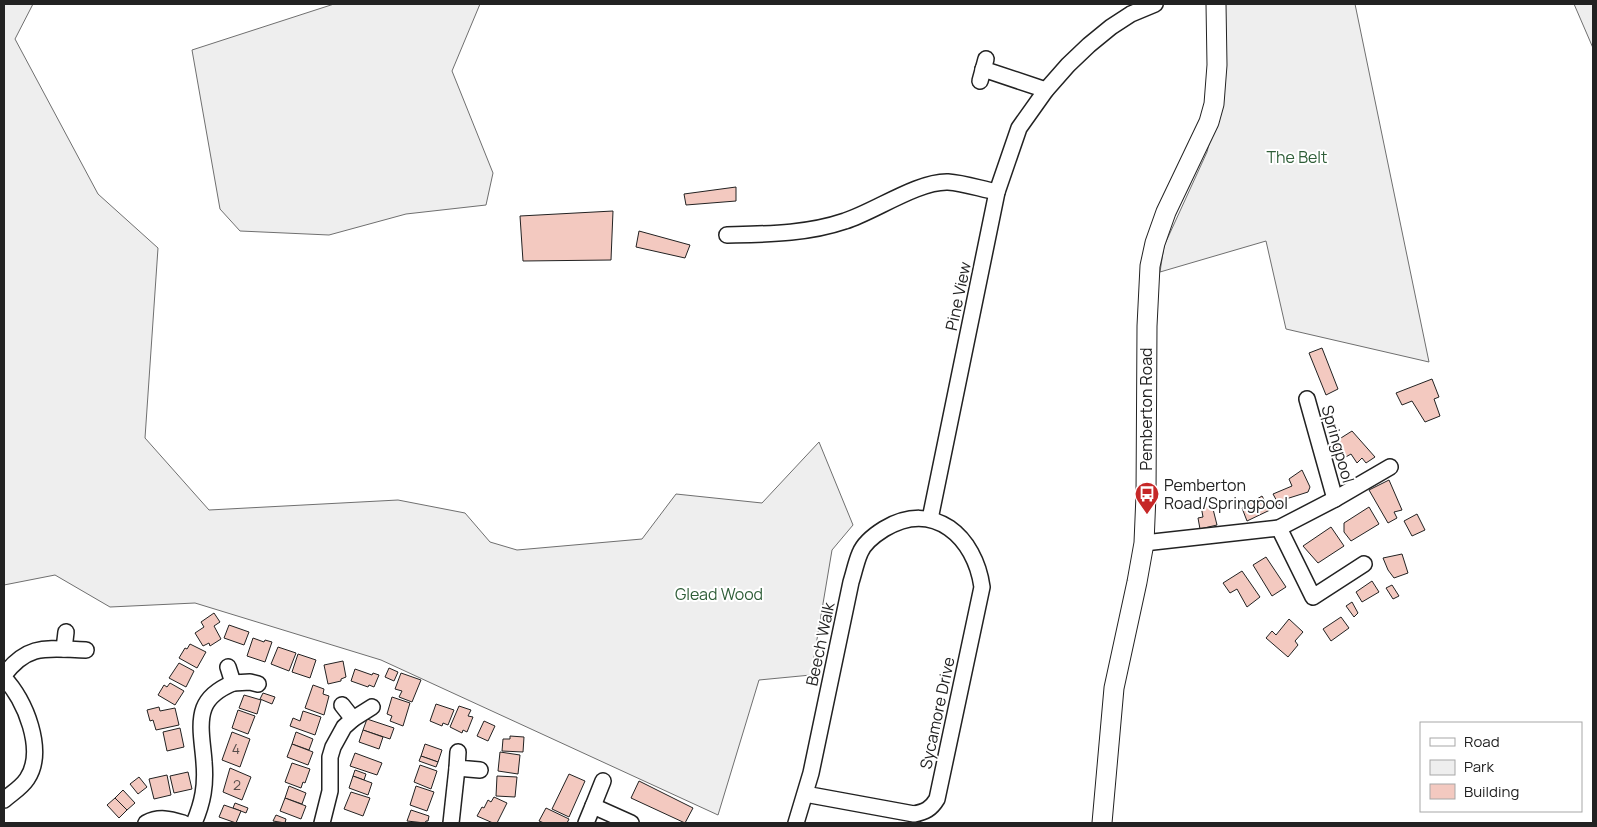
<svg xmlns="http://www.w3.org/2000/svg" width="1597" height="827" font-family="Manrope,sans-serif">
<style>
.green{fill:#eee;stroke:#6f6f6f}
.building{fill:#f3c9c0;stroke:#222}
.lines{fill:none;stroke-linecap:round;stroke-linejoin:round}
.minor-casing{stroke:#222;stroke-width:18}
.major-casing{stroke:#222;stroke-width:21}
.minor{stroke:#fff;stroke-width:15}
.major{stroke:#fff;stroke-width:19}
.labels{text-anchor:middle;stroke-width:4;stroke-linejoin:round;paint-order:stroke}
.number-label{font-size:14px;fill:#564c4a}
.park-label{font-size:16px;fill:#2f5e38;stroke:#fff}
.street-label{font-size:16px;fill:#222;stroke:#fff}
.poi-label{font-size:16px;fill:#222;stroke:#fff;text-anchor:start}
</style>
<rect width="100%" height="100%" fill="#fff"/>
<g class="green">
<path d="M4,4H33L15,39L98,194L158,248L145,438L209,510L398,500L465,513L490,542L517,550L642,539L676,494L762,503L819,442L853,525L832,550L811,675L759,680L718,815L381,660L195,603L110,607L55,575L4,585Z"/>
<path d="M334,4H480L452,71L493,173L486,205L406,214L329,235L240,231L220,209L192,50Z"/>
<path d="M1223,4H1355L1429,362L1286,329L1266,241L1160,272L1164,246L1207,152L1224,86L1226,32Z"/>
<path d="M1574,4H1593V48Z"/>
</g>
<g class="building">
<path d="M736,187V201L686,205L684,194Z"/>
<path d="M613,211L611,260L523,261L520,216Z"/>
<path d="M639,231L690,245L685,258L636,247Z"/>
<path d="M1322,348L1338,389L1326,395L1309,353Z"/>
<path d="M1432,379L1439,397L1434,399L1440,416L1425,422L1412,401L1402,405L1396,393Z"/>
<path d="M1352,431L1375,457L1366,463L1362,458L1357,463L1351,454L1344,458L1333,443Z"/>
<path d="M1302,470L1310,487L1308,492L1286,499V501L1279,505L1273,494L1292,486L1289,479Z"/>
<path d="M1389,480L1402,510L1394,512L1397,518L1388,523L1369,490Z"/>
<path d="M1262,496L1270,510L1247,521L1242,508Z"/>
<path d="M1212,505L1217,525L1200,529L1198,518L1203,517L1201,506Z"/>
<path d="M1369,507L1379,524L1351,541L1344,532V523Z"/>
<path d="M1417,514L1425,530L1412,536L1404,521Z"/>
<path d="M1331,527L1344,546L1318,563L1303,546Z"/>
<path d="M1402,554L1408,573L1394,578L1388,570L1383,558Z"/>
<path d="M1266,557L1286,587L1272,596L1253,565Z"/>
<path d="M1242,571L1260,597L1247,607L1237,589L1230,593L1223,583Z"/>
<path d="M1372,581L1379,592L1362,602L1356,592Z"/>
<path d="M1392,585L1399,596L1393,599L1386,588Z"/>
<path d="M1352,602L1358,613L1354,617L1346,606Z"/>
<path d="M214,613L220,622L214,626L221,639L210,646L209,643L203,646L195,633L204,627L201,622Z"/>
<path d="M1341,617L1349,628L1331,641L1323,629Z"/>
<path d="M1289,619L1303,632L1295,641L1298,645L1288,657L1266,638L1272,631L1276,635Z"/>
<path d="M229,625L249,632L244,645L224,638Z"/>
<path d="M253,638L264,642L265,640L272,642L265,662L247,656Z"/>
<path d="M190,644L206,652L197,668L179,658L185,648L187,649Z"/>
<path d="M278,647L296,653L289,671L271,664Z"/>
<path d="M298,654L316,660L310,678L292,672Z"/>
<path d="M343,661L346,677L341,679V681L328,684L324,665Z"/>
<path d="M179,663L194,671L186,687L169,678Z"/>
<path d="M389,668L398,672L394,681L385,677Z"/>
<path d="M355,669L372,675L373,673L379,675L374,687L369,685L368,687L351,681Z"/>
<path d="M401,673L421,680L412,702L399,697L402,691L395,689Z"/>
<path d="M170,683L184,691L175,705L158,695L164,685L167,687Z"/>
<path d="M313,685L324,689L323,694L329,696L324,715L305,708Z"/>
<path d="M263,693L275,697L272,704L260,699Z"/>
<path d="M244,695L261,700L257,714L239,708Z"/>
<path d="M392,697L410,703L403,726L390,721L392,716L387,714Z"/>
<path d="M436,704L454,710L448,725L443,723L442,726L430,721Z"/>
<path d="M459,706L471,710L468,716L473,717L467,732L463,730L462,733L450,727Z"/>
<path d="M159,707L160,711L175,708L179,725L156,730L153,720L150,721L147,710Z"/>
<path d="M238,710L255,716L248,734L232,728Z"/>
<path d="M303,711L321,717L315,735L290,726L293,718L300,721Z"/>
<path d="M367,719L394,728L390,739L363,730Z"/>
<path d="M484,721L495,726L488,741L477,736Z"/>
<path d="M180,728L184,747L167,751L163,732Z"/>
<path d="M363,730L383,737L379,749L359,742Z"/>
<path d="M232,732L250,739L240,767L222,760Z"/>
<path d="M296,732L313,739L309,750L292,744Z"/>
<path d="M510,736L524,737L523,752L502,751L503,739H510Z"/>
<path d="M292,744L313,752L308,765L287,757Z"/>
<path d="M425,744L442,750L438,762L421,756Z"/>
<path d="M500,752L520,755L518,774L498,771Z"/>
<path d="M355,753L382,763L377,775L350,766Z"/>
<path d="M421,756L438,762L436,767L419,761Z"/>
<path d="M292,763L310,769L305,783L303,782L301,788L285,782Z"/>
<path d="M420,765L437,771L431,789L414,782Z"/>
<path d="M230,768L251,777L242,800L223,792Z"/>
<path d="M355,770L366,774L364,780L353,776Z"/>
<path d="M188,772L192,789L174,793L170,776Z"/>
<path d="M569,774L585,781L569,817L552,809Z"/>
<path d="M167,775L171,795L154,799L149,779Z"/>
<path d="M353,776L372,783L368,795L349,788Z"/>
<path d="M497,776L517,777L515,797L496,796Z"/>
<path d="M139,777L147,787L138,794L130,784Z"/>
<path d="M639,781L693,808L685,823L631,798Z"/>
<path d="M289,786L306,793L302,804L285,798Z"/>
<path d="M416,786L434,792L427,811L410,805Z"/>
<path d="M123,790L135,803L127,810L115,798Z"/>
<path d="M351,792L370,798L363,816L344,809Z"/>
<path d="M494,797L507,803L497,823H493L477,816L482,807L484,808L488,800L491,802Z"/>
<path d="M115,798L127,810L119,818L107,805Z"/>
<path d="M285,798L306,806L301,819L280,811Z"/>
<path d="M235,803L248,808L246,813L233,808Z"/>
<path d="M224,805L241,811L236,823L219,817Z"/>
<path d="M546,808L569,819L567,823H544L539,821Z"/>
<path d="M411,810L429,816L428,821H426L425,823L407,821Z"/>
<path d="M276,815L286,819L285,823L273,821Z"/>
</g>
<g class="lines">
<defs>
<g id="minor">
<path d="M983,69L1046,90"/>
<path d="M980,81L986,59"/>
<path d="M727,235C767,234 807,234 845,221C874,212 918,181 948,182C964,183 981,189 997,192"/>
<path d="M1307,399L1335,499"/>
<path d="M930,519L997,192L1019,128L1046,90L1068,65L1089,45L1111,27L1131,14L1155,4"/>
<path d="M1279,528L1313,597L1364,564"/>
<path d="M1144,543L1279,528L1335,499L1390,467"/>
<path d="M64,649L66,632"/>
<path d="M228,667L233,683L250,682L258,684"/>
<path d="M4,675C29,642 49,649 86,650"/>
<path d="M4,678C25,699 46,751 27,779C21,788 12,793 4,800"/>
<path d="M342,705L353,719L372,707"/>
<path d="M458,752L457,768L480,770"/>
<path d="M593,806L603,781"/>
<path d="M146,823C159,816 170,819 183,823"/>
<path d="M194,823C203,802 206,785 204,762C203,745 198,724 204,708C209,695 221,688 233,683"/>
<path d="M322,823L330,791V757L333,747L344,727L353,719"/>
<path d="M451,823L457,768"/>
<path d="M586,823L593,806L631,823"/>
<path d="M796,823L811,773L851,582C854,573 856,562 860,553C864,543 876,534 884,529C934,499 975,537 982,587L937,799C931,809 925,812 914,814L805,794"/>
</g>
<path id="major" d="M1102,823L1114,688L1137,582L1144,543L1146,495L1147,326L1150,266L1155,243L1166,212L1209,122L1214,104L1217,65L1216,4"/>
</defs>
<use href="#minor" class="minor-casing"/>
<use href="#major" class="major-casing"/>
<use href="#minor" class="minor"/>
<use href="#major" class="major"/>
</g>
<defs>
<symbol id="bus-pin" viewBox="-11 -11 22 30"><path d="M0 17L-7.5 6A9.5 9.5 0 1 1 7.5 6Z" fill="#c62828" stroke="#fff"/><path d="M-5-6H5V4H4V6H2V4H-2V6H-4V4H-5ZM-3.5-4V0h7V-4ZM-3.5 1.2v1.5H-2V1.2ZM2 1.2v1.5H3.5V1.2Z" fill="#fff"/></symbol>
</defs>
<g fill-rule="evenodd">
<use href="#bus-pin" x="1133" y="480" width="28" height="38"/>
</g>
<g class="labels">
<g class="number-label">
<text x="236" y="754">4</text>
<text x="237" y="790">2</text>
</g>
<g class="park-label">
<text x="1297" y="163">The Belt</text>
<text x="719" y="600">Glead Wood</text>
</g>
<g class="street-label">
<text transform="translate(958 296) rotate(-78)" y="6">Pine View</text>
<text transform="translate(1146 409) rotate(-90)" y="6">Pemberton Road</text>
<text transform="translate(1338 444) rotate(74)" y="6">Springpool</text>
<text transform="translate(820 644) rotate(-78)" y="6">Beech Walk</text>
<text transform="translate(937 713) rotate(-78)" y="6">Sycamore Drive</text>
</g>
<g class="poi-label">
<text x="1164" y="491">Pemberton<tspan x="1164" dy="18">Road/Springpool</tspan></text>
</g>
</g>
<rect width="1597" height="827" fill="none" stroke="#222222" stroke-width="10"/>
<rect x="1420" y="722" width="162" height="90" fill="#ffffff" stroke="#a7a7a7"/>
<rect x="1430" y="738" width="25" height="8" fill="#ffffff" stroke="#a7a7a7"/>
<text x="1464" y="747" font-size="15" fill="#222222">Road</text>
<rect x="1430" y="760" width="25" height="15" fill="#eeeeee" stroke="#a7a7a7"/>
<text x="1464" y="772" font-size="15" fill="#222222">Park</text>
<rect x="1430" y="784" width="25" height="15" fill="#f3c9c0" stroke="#a7a7a7"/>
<text x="1464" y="797" font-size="15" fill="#222222">Building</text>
</svg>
